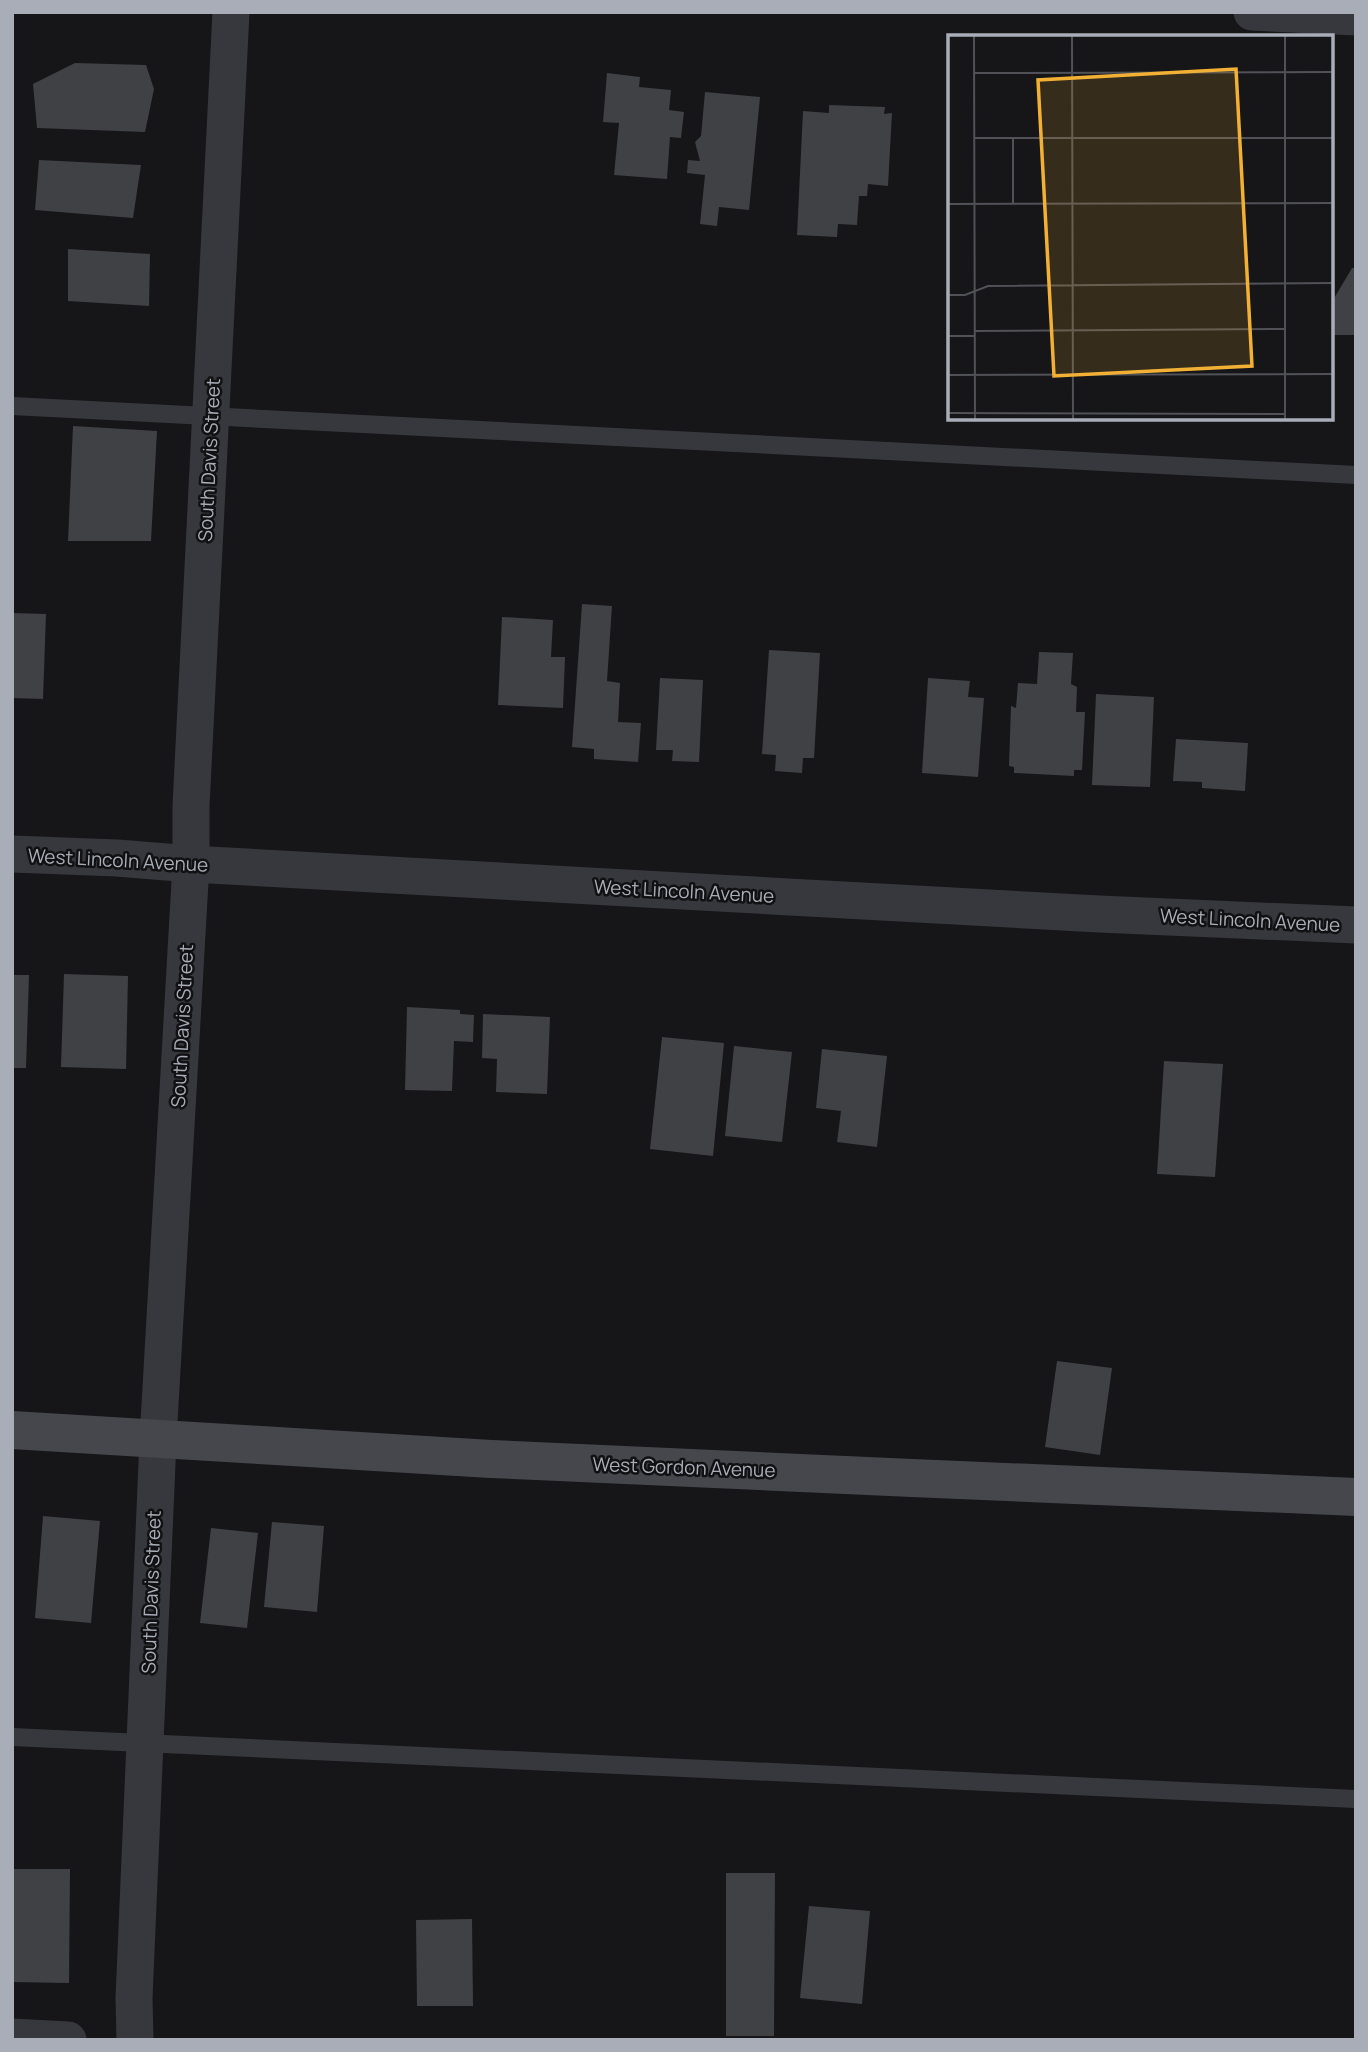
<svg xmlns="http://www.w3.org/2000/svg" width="1368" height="2052" font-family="Manrope,sans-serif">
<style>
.building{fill:#404145}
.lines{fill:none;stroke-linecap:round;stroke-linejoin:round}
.lane{stroke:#37383d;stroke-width:18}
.street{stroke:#37383d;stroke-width:37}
.secondary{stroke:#45474d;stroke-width:38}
.labels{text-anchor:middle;stroke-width:5;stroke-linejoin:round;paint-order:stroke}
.street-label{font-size:19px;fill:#a8adb8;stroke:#111113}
.inset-road{fill:none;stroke:#505258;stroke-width:2}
.view{fill:#f2b134;fill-opacity:0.15;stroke:#f2b134;stroke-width:3.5}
.inset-edge{fill:none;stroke:#a8adb8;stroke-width:3.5}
</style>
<rect width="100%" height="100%" fill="#161618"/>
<g class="building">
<path d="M75,63L146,65L154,89L145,132L37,128L33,84Z"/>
<path d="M607,73L640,77L639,87L671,90L669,110L684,112L681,138L670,137L667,179L614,175L619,123L603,122Z"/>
<path d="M705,92L760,97L749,210L719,207L717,226L700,224L705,175L687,173L688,160L700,161L695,142L701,136Z"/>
<path d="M829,105L885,107L884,114L892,113L888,186L868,184L867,196H859L857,225L838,224L837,237L797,235L803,111L829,113Z"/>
<path d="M39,160L141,165L133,218L35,210Z"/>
<path d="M68,249L150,254L149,306L68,301Z"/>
<path d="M1352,268H1356V335H1331L1333,300Z"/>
<path d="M73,426L157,431L151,541H68Z"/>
<path d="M582,604L612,606L607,681L620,683L618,722L641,723L638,762L594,759V749L572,747Z"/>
<path d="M12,613L46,614L43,699L12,698Z"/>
<path d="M502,617L553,620L551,657H565L563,708L498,705Z"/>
<path d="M769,650L820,653L814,758H803L802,773L775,771L776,755L762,754Z"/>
<path d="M1039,652L1073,653L1071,684L1077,687L1076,712H1085L1082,770H1074V776L1014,773V767L1009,766L1011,706L1016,708L1018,683L1037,684Z"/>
<path d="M660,678L703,680L699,762L672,761L673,750H656Z"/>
<path d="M928,678L970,681L968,697L984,698L978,777L922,773Z"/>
<path d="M1096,694L1154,697L1150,787L1092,785Z"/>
<path d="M1176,739L1248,743L1245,791L1202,788V782L1173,781Z"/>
<path d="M64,974L128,976L126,1069L61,1067Z"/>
<path d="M12,975H29L26,1068H12Z"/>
<path d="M407,1007L460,1010V1014L474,1015L473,1042L454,1041L452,1091L405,1090Z"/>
<path d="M483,1014L550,1017L547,1094L496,1092L497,1059L482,1058Z"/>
<path d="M662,1037L724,1043L713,1156L650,1149Z"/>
<path d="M734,1046L792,1052L782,1142L725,1136Z"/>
<path d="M822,1049L887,1056L877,1147L837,1142L841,1111L816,1108Z"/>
<path d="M1164,1061L1223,1064L1215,1177L1157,1174Z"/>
<path d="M1057,1361L1112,1368L1100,1455L1045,1447Z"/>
<path d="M43,1516L100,1521L91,1623L35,1618Z"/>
<path d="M272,1522L324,1526L317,1612L264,1607Z"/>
<path d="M211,1528L258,1533L247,1628L200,1623Z"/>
<path d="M12,1869H70L69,1983L12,1982Z"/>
<path d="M726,1873H775L774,2036H726Z"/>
<path d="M809,1906L870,1911L862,2004L800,1998Z"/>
<path d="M472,1919L473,2006H417L416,1920Z"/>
</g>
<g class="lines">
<g class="lane">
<path d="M12,406L1356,475"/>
<path d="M12,1737L1356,1799"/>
</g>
<g class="street">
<path d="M1252,12L1356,17"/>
<path d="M12,854L117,858L191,864L1099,914L1356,925"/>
<path d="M12,2037L68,2040"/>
<path d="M135,2040L134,1998L158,1440L191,864V806L231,12"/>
</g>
<path class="secondary" d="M12,1430C172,1439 331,1450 491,1459C779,1474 1068,1483 1356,1497"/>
</g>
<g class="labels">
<g class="street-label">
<text transform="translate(209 460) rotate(-87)" y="7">South Davis Street</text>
<text transform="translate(118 860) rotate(3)" y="7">West Lincoln Avenue</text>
<text transform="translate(684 891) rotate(3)" y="7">West Lincoln Avenue</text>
<text transform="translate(1250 920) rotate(3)" y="7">West Lincoln Avenue</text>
<text transform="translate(182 1026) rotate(-87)" y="7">South Davis Street</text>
<text transform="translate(684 1467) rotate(2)" y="7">West Gordon Avenue</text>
<text transform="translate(151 1592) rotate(-88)" y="7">South Davis Street</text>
</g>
</g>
<g transform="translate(948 35)">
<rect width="385" height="385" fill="#161618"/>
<path class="inset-road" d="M26,1L27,384M124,1L125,384M26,38L385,37M26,103H385M65,103V169M0,169L385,168M0,260H17L40,251L385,248M26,296L337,294M0,301H26M0,340L385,339M0,378L337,379M337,384V1"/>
<path class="view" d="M288,34L304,331L106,341L90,45Z"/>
<rect width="385" height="385" class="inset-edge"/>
</g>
<rect width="1368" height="2052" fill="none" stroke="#a8adb8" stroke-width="28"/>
</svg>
